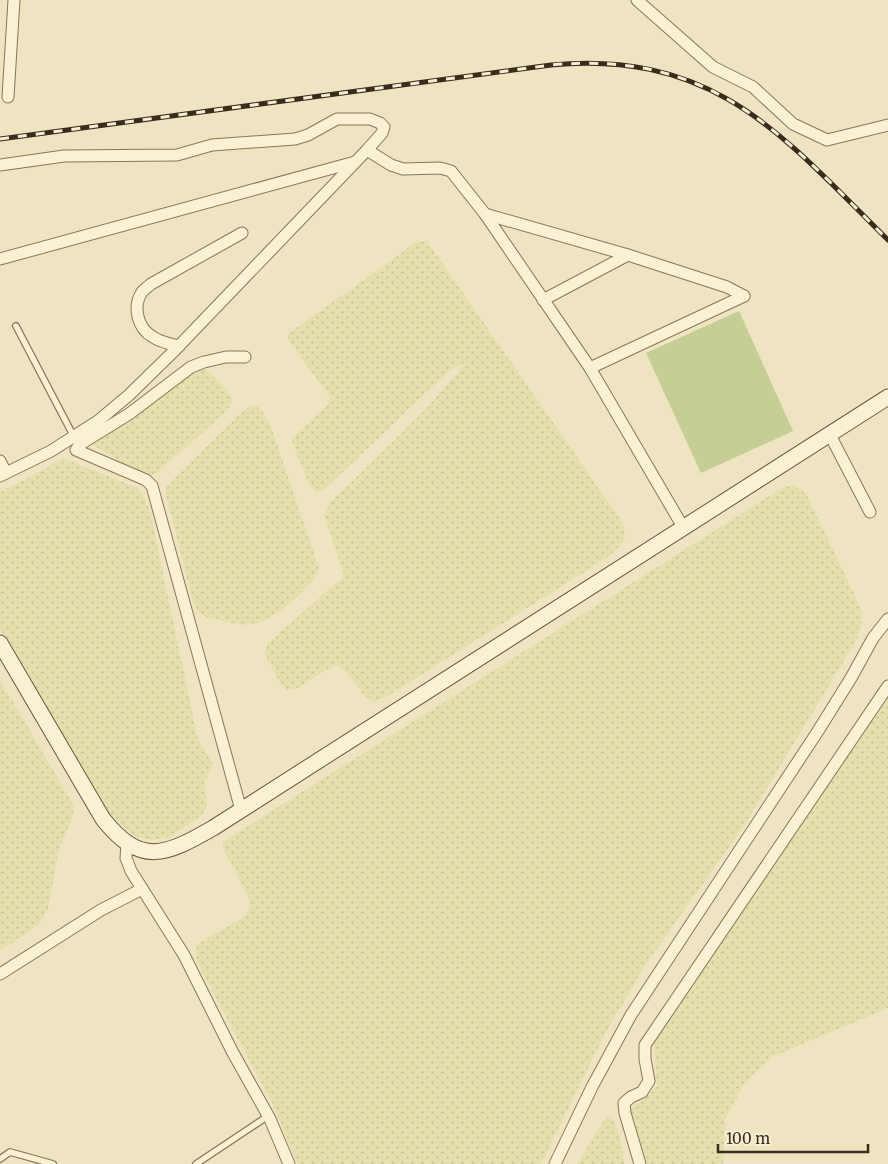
<svg xmlns="http://www.w3.org/2000/svg" width="888" height="1164" font-family="Merriweather,serif">
<style>
.farmland{fill:url(#farmland-dots)}
.park{fill:#c4ce95}
.lines{fill:none;stroke-linecap:round;stroke-linejoin:round}
.lane-casing{stroke:#8a7558;stroke-width:8}
.street-casing{stroke:#8a7558;stroke-width:13}
.secondary-casing{stroke:#6b563b;stroke-width:17}
.lane{stroke:#faf1d5;stroke-width:5.5}
.street{stroke:#faf1d5;stroke-width:11}
.secondary{stroke:#faf1d5;stroke-width:15}
.rail-casing{stroke:#392c1d;stroke-width:5}
.rail{stroke:#f7eed1;stroke-width:3;stroke-dasharray:9;stroke-linecap:butt}
</style>
<defs>
<pattern id="farmland-dots" width="8" height="8" patternUnits="userSpaceOnUse" patternTransform="scale(1.25)"><rect width="8" height="8" fill="#e5dfae"/><path d="M2 2h.1M6 6h.1" fill="none" stroke="#c5c095" stroke-width="1.8" stroke-linecap="round"/></pattern>
</defs>
<rect width="100%" height="100%" fill="#efe4c1"/>
<g class="farmland">
<path d="M427,241L618,516L624,527L625,538L618,548L608,557L386,697L373,702L365,696L343,669L336,666L324,671L296,689L286,690L279,681L265,654L267,644L344,576L324,515L330,503L423,412L467,362L450,370L325,489L317,493L309,485L291,439L326,407L330,397L288,340V334L415,243Z"/>
<path d="M203,368L210,372L227,390L232,398L231,405L222,415L157,473L147,477L93,445L96,437L128,422L181,378L192,371Z"/>
<path d="M252,405L261,409L271,427L319,568L314,580L296,598L279,612L262,622L243,625L207,618L198,611L193,601L165,490L173,480L242,412Z"/>
<path d="M62,458L138,488L144,496L150,511L198,740L213,764L205,782L207,806L202,815L170,837L153,840L136,837L110,815L0,629V492L47,468Z"/>
<path d="M793,485L806,493L862,611V624L857,639L744,826L648,961L607,1030L541,1164H298L272,1103L199,966L195,952L199,943L244,917L249,909V899L223,848V842L782,488Z"/>
<path d="M0,680L74,806L72,818L59,849L48,909L40,923L27,933L0,951Z"/>
<path d="M888,689V1008L772,1057L744,1084L725,1120L723,1164H646L630,1109L644,1099L657,1086L654,1043Z"/>
<path d="M606,1117L613,1120L620,1136L624,1164H577Z"/>
</g>
<path class="park" d="M739,311L793,431L701,473L646,353Z"/>
<g class="lines">
<defs>
<g id="lane">
<path d="M16,326L74,437"/>
<path d="M0,1159L10,1152L53,1164"/>
<path d="M196,1164L268,1116"/>
</g>
<g id="street">
<path d="M637,0L713,67L753,87L793,124L827,140L888,125"/>
<path d="M8,97L14,0"/>
<path d="M367,150L391,165L403,169L440,168L451,171L485,214L590,368L683,527"/>
<path d="M0,165L64,156L177,155L212,145L295,139L308,135L337,119H370L380,123L384,127L382,133L367,150L175,350L129,395L98,421L51,451L0,476"/>
<path d="M485,214L628,255L727,287L744,296"/>
<path d="M0,259L355,162"/>
<path d="M543,300L628,255"/>
<path d="M179,346C170,344 160,342 153,337C138,329 132,307 142,292C144,289 148,287 151,284L242,233"/>
<path d="M590,368L744,296"/>
<path d="M830,435L870,512"/>
<path d="M0,461L6,473"/>
<path d="M241,810L152,486L146,480L76,450L79,445L129,414L191,367L204,362L226,357H245"/>
<path d="M127,843L126,858L131,871L184,955L232,1051L270,1119L289,1164"/>
<path d="M0,974L101,910L142,889"/>
<path d="M555,1164L592,1087L631,1015L818,731L851,678L873,638L888,619"/>
<path d="M640,1164L625,1113L624,1103L631,1097L642,1092L649,1081L645,1059V1045L888,686"/>
</g>
<path id="secondary" d="M0,643L103,819C141,867 166,855 213,828L888,397"/>
</defs>
<use href="#lane" class="lane-casing"/>
<use href="#street" class="street-casing"/>
<use href="#secondary" class="secondary-casing"/>
<use href="#lane" class="lane"/>
<use href="#street" class="street"/>
<use href="#secondary" class="secondary"/>
<defs>
<path id="rail" d="M0,139L551,65C715,50 782,135 888,240"/>
</defs>
<use href="#rail" class="rail-casing"/>
<use href="#rail" class="rail"/>
</g>
<path d="M718 1144v8h150v-8" fill="none" stroke="#392c1d" stroke-width="2.5"/>
<text x="726" y="1144" font-size="15" fill="#392c1d" stroke="#f7eed1" stroke-width="4" paint-order="stroke">100 m</text>
</svg>
